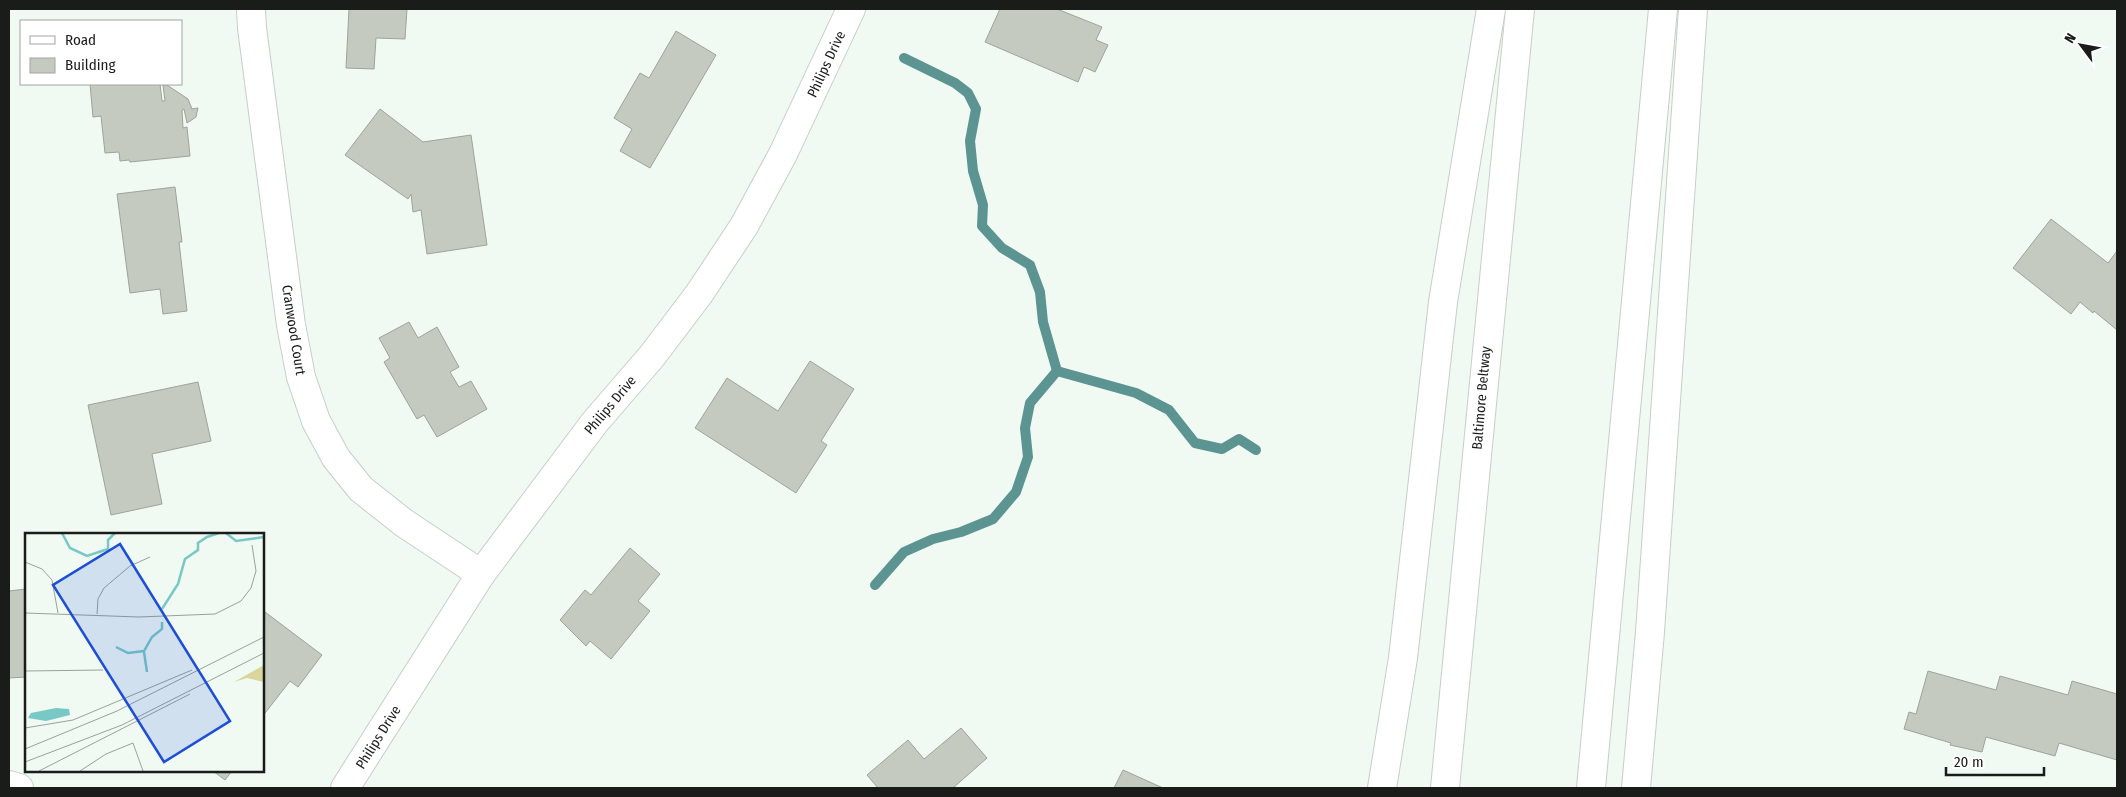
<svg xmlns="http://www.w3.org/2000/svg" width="2126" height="797" font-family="'Fira Sans Condensed',sans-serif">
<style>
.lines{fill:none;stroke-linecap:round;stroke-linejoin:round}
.stream{stroke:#5c9492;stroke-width:10}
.building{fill:#c5cac1;stroke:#9fa39a}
.minor-casing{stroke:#c6cfc7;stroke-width:30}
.motorway-casing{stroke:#c6cfc7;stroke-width:30}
.minor{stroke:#fff;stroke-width:28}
.motorway{stroke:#fff;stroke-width:28}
.labels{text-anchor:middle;stroke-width:4;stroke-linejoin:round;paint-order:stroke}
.street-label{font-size:14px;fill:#191c19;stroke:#fff}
.inset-river{fill:none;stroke:#78c8c6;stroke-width:2.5}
.inset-road{fill:none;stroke:#9aa19b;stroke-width:1}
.view{fill:#1d4ed8;fill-opacity:0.15;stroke:#1d4ed8;stroke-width:2.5}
.inset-edge{fill:none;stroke:#191c19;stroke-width:2.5}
</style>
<rect width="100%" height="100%" fill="#f0f9f2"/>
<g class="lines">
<g class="stream">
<path d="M904,58L955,83L968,93L976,109L970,141L973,171L983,205L982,226L1002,248L1030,265L1040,292L1043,322L1057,371"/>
<path d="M1057,371L1136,393L1169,410L1195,443L1222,449L1239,439L1256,450"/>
<path d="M875,585L904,552L933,539L961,532L993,519L1016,492L1028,457L1025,428L1030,403L1057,371"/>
</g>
</g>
<g class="building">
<path d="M349,9H407L405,39L376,38L374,69L346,68Z"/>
<path d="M1000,9H1057L1102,27L1096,40L1108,45L1095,72L1084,67L1078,82L985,42Z"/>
<path d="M676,31L716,55L650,168L620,151L632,129L614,118L640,73L649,78Z"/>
<path d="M90,84H160L162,101H165L163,85H167L188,99L192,109L198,108L196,117L187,123L184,109L182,110L183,128L187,127L190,156L130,162L129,160L120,161L119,152L105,153L101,116L93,117Z"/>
<path d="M380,109L423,142L471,135L487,245L427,254L421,210L413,212L411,194L408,199L345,155Z"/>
<path d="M175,187L182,242H179L187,311L163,314L160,289L130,293L117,194Z"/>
<path d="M2051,219L2108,263L2117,251V330L2094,311L2093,313L2080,302L2071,314L2013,268Z"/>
<path d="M409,322L418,338L437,327L459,367L450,372L459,387L471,381L487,409L437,437L424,415L417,419L384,362L390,358L379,338Z"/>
<path d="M810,361L854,389L821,441L827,445L796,493L695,428L727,378L778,411Z"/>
<path d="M198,382L211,441L152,454L162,504L111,515L88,405Z"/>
<path d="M630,548L660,574L638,601L650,611L611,659L590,641L586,646L560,620L585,590L591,595Z"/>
<path d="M26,589V677L9,678V591Z"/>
<path d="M265,612L322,655L298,687L290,681L262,717V616Z"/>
<path d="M1928,671L1996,690L2000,676L2068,695L2072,681L2117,694V760L2059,743L2055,756L1986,737L1982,752L1950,745L1951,743L1904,729L1909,712L1916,714Z"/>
<path d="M961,728L987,758L953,788H878L867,775L908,740L924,759Z"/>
<path d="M1123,770L1163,788H1114Z"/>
<path d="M213,771H232L225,780Z"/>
</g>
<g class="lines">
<defs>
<g id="minor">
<path d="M251,9L252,28L291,325L301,377L316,421L336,458L361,489L404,523L481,574"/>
<path d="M9,785L19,788"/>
<path d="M345,788L481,574L595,422L652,356L699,294L744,226L783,154L851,9"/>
</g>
<g id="motorway">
<path d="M1382,788L1403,658L1443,302L1491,9"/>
<path d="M1445,788L1520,9"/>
<path d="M1591,788L1663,9"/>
<path d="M1636,788L1650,632L1693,9"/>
</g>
</defs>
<use href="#minor" class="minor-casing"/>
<use href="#motorway" class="motorway-casing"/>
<use href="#minor" class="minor"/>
<use href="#motorway" class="motorway"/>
</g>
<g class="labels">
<g class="street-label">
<text transform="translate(826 64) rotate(-65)" y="5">Philips Drive</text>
<text transform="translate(294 330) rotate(81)" y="5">Cranwood Court</text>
<text transform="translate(1481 398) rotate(-85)" y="5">Baltimore Beltway</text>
<text transform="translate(610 405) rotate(-50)" y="5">Philips Drive</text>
<text transform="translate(378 737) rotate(-58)" y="5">Philips Drive</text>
</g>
</g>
<g transform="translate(25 533)">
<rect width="239" height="239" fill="#f0f9f2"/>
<path d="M239,132V149L222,145L209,149Z" fill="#d8d69a"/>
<path d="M31,175L44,176L45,182L21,188L3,185L6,180Z" fill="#78c8c6"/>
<path class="inset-river" d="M37,0L45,15L62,23L83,16V7L90,0M201,0L211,8L239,4M137,76L153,51L160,26L173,17V10L182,4L194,0M91,114L103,120L119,118L127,104L137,96V89M119,119L122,139"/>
<path class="inset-road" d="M0,29L17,36L27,47L33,80M0,80L114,84L190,81L216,68L226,55L231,38L227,12M72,81L73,66L79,55L105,33L125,24M0,138L78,137M0,195L48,187L167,137M0,216L92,178L239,104M0,229L97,192L239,120M14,238L165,161M55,238L81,221L108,210L118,238"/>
<path class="view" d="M95,11L205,188L139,229L28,52Z"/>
<rect width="239" height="239" class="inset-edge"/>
</g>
<rect width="2126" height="797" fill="none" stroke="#191c19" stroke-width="20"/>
<rect x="20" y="20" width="162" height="65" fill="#ffffff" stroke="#a3a4a3"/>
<rect x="30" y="36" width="25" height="8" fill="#ffffff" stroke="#a3a4a3"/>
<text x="65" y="45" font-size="15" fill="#191c19">Road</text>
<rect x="30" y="58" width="25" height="15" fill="#c5cac1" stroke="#a3a4a3"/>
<text x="65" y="70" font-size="15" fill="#191c19">Building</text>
<g transform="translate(2081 45) rotate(302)" stroke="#ffffff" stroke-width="4" paint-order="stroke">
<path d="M0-4L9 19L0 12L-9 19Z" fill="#191c19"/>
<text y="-8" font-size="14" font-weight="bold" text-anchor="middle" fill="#191c19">N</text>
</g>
<path d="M1946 767v8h98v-8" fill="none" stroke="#191c19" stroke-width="2.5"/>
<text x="1954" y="767" font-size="15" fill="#191c19" stroke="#ffffff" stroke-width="4" paint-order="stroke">20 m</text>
</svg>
